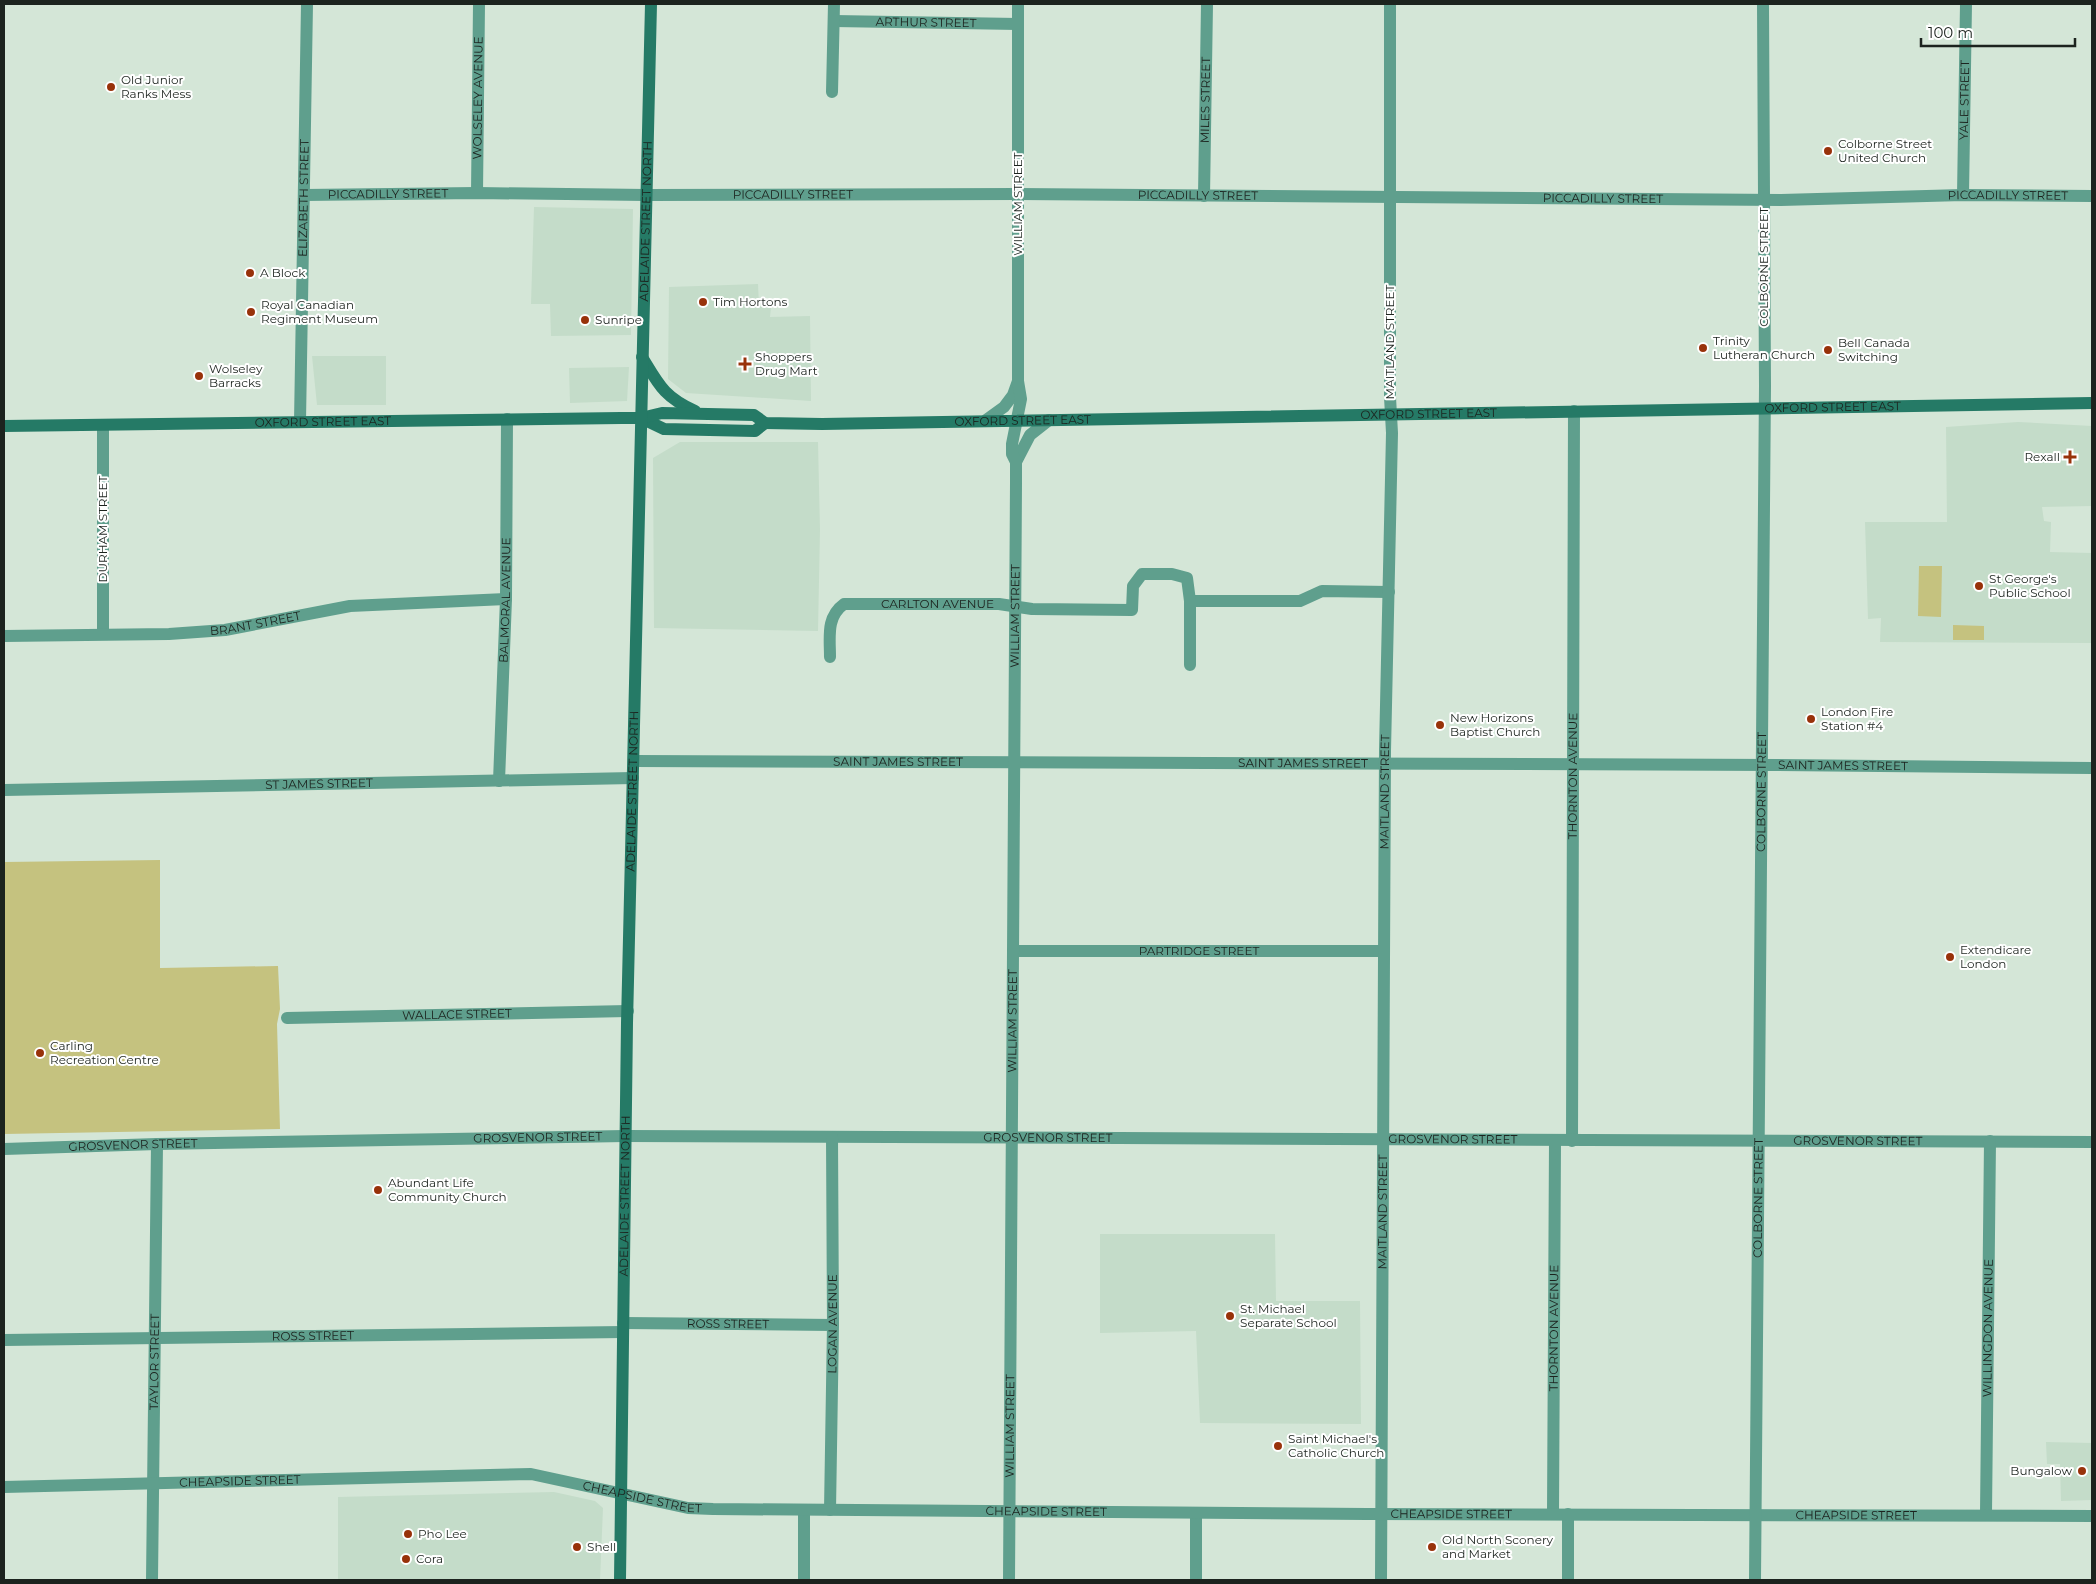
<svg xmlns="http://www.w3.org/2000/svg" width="2096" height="1584" font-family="Montserrat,sans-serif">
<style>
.built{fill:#c4dcc9}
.green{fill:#c5c27f}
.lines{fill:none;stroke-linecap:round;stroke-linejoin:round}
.minor{stroke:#5f9f8d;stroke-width:12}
.tertiary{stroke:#5f9f8d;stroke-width:12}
.secondary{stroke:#257a66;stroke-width:12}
.poi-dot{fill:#98320a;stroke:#fff;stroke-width:2}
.labels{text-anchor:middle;stroke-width:4;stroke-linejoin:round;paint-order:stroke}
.street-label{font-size:12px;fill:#1c231e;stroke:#fff}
.poi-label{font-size:12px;fill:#1c231e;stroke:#fff;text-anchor:start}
</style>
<rect width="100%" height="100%" fill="#d4e6d7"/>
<g class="built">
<path d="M534,207L633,209L631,335L551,336L550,304H531Z"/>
<path d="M758,284L759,306L771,307L770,317L810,316L811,401L686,393L668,379L669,287Z"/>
<path d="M312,356H386V405H317Z"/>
<path d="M629,367L627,401L570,403L569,368Z"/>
<path d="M2018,422L2092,426V506L2042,507L2044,521L2051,522L2050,552L2092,553V643L1880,642L1881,618L1868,619L1865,522H1947L1946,427Z"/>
<path d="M680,442H818L820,530L818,631L654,628L653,458Z"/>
<path d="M1100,1234H1275L1276,1301H1360L1361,1424L1200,1423L1196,1331L1100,1333Z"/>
<path d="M2046,1442L2092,1443V1500L2061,1501L2060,1464H2047Z"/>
<path d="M554,1492L595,1501L603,1508L600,1580H338V1497Z"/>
</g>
<g class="green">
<path d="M1919,566H1942L1941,617L1918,616Z"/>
<path d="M1953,625L1984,626V640H1953Z"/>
<path d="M160,860V968L278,966L280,1009L277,1024L280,1129L4,1134V862Z"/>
</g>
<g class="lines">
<g class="minor">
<path id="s1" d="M834,21L1018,24"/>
<path d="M832,92L834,4"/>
<path id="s2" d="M477,193L479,4"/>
<path id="s3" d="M304,195L477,193L646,195L1018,194L1781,200L1963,195L2092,196"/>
<path id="s4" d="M1963,195L1966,4"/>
<path id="s5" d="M1204,196L1207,4"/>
<path d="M986,420L1004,407L1013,395L1018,381"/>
<path id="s6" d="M300,422L307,4"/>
<path d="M1016,462L1030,435L1049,420"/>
<path d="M1190,601H1300L1322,591L1389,592"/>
<path d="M103,634V425"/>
<path id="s7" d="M4,636L169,634L225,630L350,606L506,599"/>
<path id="s8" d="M830,657C830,637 826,617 844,604H999L1032,609L1132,610L1133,586L1142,574H1172L1187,578L1190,601V665"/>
<path id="s9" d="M634,761L1776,765L2092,768"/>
<path id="s10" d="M499,781L506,599L507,419"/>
<path id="s11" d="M4,790L633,778"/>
<path id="s12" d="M1013,951H1384"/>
<path id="s13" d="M287,1018L628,1011"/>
<path id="s14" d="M1572,1141L1574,411"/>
<path id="s15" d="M4,1149L157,1144L625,1136L2092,1142"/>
<path id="s16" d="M623,1323L833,1325"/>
<path id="s17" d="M4,1340L623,1332"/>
<path id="s18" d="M830,1510L833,1325L832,1137"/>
<path id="s19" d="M1553,1514L1555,1141"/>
<path id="s20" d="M1986,1514L1990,1141"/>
<path id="s21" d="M152,1580L157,1144"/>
<path d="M804,1580V1510"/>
<path id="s22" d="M1009,1580L1016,483V462L1012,454V444L1021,399L1018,381V4"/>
<path d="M1196,1580V1513"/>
<path id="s23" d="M1381,1580L1385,751L1392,433L1390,397V4"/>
<path d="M1568,1580V1514"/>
</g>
<g class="tertiary">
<path id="s24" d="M4,1487L531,1474L688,1508L713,1509L1367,1514L2092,1516"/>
<path id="s25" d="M1755,1580L1765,386L1763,4"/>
</g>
<g class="secondary">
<path d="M642,357C659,385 664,397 695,411"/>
<path d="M641,418L664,429L755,431L765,423"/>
<path id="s26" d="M4,426L621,418H641L662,413L754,415L765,423L822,424L2092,403"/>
<path id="s27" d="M620,1580L627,1023L651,4"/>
</g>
</g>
<g class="poi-dot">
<circle cx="111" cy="87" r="5"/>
<circle cx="1828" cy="151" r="5"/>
<circle cx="250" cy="273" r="5"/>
<circle cx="703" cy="302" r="5"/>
<circle cx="251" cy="312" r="5"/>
<circle cx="585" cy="320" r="5"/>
<circle cx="1703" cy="348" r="5"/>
<circle cx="1828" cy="350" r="5"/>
<path d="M742.5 356.5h5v5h5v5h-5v5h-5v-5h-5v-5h5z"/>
<circle cx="199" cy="376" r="5"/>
<path d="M2067.5 449.5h5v5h5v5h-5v5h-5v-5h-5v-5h5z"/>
<circle cx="1979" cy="586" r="5"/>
<circle cx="1811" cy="719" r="5"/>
<circle cx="1440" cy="725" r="5"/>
<circle cx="1950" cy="957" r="5"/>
<circle cx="40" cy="1053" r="5"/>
<circle cx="378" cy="1190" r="5"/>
<circle cx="1230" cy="1316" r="5"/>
<circle cx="1278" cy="1446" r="5"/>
<circle cx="2082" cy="1471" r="5"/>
<circle cx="408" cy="1534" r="5"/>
<circle cx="577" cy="1547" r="5"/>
<circle cx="1432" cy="1547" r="5"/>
<circle cx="406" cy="1559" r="5"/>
</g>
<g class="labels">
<g class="street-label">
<text dy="4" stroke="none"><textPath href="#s1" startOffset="92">ARTHUR STREET</textPath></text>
<text dy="4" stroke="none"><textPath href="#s2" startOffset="95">WOLSELEY AVENUE</textPath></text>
<text dy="4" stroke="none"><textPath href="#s5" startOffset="96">MILES STREET</textPath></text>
<text dy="4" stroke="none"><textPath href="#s4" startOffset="95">YALE STREET</textPath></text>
<text dy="4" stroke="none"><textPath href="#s3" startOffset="84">PICCADILLY STREET</textPath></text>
<text dy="4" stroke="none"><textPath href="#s3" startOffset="489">PICCADILLY STREET</textPath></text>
<text dy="4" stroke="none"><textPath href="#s3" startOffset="894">PICCADILLY STREET</textPath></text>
<text dy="4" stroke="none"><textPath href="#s3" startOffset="1704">PICCADILLY STREET</textPath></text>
<text dy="4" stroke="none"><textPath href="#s6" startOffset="224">ELIZABETH STREET</textPath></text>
<text dy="4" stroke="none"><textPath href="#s3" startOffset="1299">PICCADILLY STREET</textPath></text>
<text transform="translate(1018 204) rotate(-90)" y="4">WILLIAM STREET</text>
<text dy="4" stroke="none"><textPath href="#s27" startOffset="1359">ADELAIDE STREET NORTH</textPath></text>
<text transform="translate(1764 267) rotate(-90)" y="4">COLBORNE STREET</text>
<text transform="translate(1390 342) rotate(-90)" y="4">MAITLAND STREET</text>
<text dy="4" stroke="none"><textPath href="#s26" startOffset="1832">OXFORD STREET EAST</textPath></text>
<text dy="4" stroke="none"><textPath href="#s26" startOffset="1428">OXFORD STREET EAST</textPath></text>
<text dy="4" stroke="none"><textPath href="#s26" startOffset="1022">OXFORD STREET EAST</textPath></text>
<text dy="4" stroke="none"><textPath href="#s26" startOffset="319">OXFORD STREET EAST</textPath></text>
<text transform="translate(103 529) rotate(-90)" y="4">DURHAM STREET</text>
<text dy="4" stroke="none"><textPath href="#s10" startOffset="181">BALMORAL AVENUE</textPath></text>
<text dy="4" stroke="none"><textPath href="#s8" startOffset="151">CARLTON AVENUE</textPath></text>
<text dy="4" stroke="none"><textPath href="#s22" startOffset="964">WILLIAM STREET</textPath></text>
<text dy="4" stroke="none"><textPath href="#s7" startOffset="252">BRANT STREET</textPath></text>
<text dy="4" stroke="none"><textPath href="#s9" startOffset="264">SAINT JAMES STREET</textPath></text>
<text dy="4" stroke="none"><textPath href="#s9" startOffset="669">SAINT JAMES STREET</textPath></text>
<text dy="4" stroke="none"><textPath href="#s9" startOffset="1209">SAINT JAMES STREET</textPath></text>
<text dy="4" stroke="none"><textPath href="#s14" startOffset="365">THORNTON AVENUE</textPath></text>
<text dy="4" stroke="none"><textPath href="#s11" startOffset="315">ST JAMES STREET</textPath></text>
<text dy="4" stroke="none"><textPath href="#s27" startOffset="789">ADELAIDE STREET NORTH</textPath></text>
<text dy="4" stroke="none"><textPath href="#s23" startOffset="788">MAITLAND STREET</textPath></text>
<text dy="4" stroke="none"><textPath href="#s25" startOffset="788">COLBORNE STREET</textPath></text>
<text dy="4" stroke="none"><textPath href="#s12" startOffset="186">PARTRIDGE STREET</textPath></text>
<text dy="4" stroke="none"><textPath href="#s13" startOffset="170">WALLACE STREET</textPath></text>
<text dy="4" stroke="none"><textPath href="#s22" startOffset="559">WILLIAM STREET</textPath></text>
<text dy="4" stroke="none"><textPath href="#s15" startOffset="534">GROSVENOR STREET</textPath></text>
<text dy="4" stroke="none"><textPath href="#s15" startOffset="1044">GROSVENOR STREET</textPath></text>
<text dy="4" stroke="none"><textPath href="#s15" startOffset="1449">GROSVENOR STREET</textPath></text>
<text dy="4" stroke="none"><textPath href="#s15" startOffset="1854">GROSVENOR STREET</textPath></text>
<text dy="4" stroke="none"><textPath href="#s15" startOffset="129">GROSVENOR STREET</textPath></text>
<text dy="4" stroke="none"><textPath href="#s27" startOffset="384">ADELAIDE STREET NORTH</textPath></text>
<text dy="4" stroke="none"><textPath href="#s25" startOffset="382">COLBORNE STREET</textPath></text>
<text dy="4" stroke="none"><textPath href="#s23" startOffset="368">MAITLAND STREET</textPath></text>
<text dy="4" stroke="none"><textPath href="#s16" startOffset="105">ROSS STREET</textPath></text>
<text dy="4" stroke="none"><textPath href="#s18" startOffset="186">LOGAN AVENUE</textPath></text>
<text dy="4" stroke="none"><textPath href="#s19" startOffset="186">THORNTON AVENUE</textPath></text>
<text dy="4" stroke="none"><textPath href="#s20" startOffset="186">WILLINGDON AVENUE</textPath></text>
<text dy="4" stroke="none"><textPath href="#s17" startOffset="309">ROSS STREET</textPath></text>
<text dy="4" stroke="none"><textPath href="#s21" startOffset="218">TAYLOR STREET</textPath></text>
<text dy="4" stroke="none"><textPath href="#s22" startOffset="154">WILLIAM STREET</textPath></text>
<text dy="4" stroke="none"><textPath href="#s24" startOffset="236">CHEAPSIDE STREET</textPath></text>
<text dy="4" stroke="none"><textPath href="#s24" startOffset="641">CHEAPSIDE STREET</textPath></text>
<text dy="4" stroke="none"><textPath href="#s24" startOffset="1046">CHEAPSIDE STREET</textPath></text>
<text dy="4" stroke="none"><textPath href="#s24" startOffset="1451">CHEAPSIDE STREET</textPath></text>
<text dy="4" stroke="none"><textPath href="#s24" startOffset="1856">CHEAPSIDE STREET</textPath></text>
</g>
<g class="poi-label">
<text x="121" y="84">Old Junior<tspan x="121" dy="14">Ranks Mess</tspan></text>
<text x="1838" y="148">Colborne Street<tspan x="1838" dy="14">United Church</tspan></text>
<text x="260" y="277">A Block</text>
<text x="713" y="306">Tim Hortons</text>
<text x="261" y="309">Royal Canadian<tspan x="261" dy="14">Regiment Museum</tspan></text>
<text x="595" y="324">Sunripe</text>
<text x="1713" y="345">Trinity<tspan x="1713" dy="14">Lutheran Church</tspan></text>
<text x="1838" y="347">Bell Canada<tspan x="1838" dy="14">Switching</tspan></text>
<text x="755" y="361">Shoppers<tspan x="755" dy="14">Drug Mart</tspan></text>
<text x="209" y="373">Wolseley<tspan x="209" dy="14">Barracks</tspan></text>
<text x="2060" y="461" text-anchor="end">Rexall</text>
<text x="1989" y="583">St George's<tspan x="1989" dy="14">Public School</tspan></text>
<text x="1821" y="716">London Fire<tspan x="1821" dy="14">Station #4</tspan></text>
<text x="1450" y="722">New Horizons<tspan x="1450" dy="14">Baptist Church</tspan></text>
<text x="1960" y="954">Extendicare<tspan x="1960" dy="14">London</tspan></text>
<text x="50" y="1050">Carling<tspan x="50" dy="14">Recreation Centre</tspan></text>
<text x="388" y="1187">Abundant Life<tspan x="388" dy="14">Community Church</tspan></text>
<text x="1240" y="1313">St. Michael<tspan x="1240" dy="14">Separate School</tspan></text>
<text x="1288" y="1443">Saint Michael's<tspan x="1288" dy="14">Catholic Church</tspan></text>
<text x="2072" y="1475" text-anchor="end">Bungalow</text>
<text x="418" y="1538">Pho Lee</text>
<text x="1442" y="1544">Old North Sconery<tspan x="1442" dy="14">and Market</tspan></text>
<text x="587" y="1551">Shell</text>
<text x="416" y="1563">Cora</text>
</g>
</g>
<rect width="2096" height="1584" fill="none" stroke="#1c231e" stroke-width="10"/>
<path d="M1921 38v8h154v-8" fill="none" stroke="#1c231e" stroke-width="2.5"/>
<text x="1928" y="38" font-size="15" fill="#1c231e" stroke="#ffffff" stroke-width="4" paint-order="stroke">100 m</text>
</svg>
